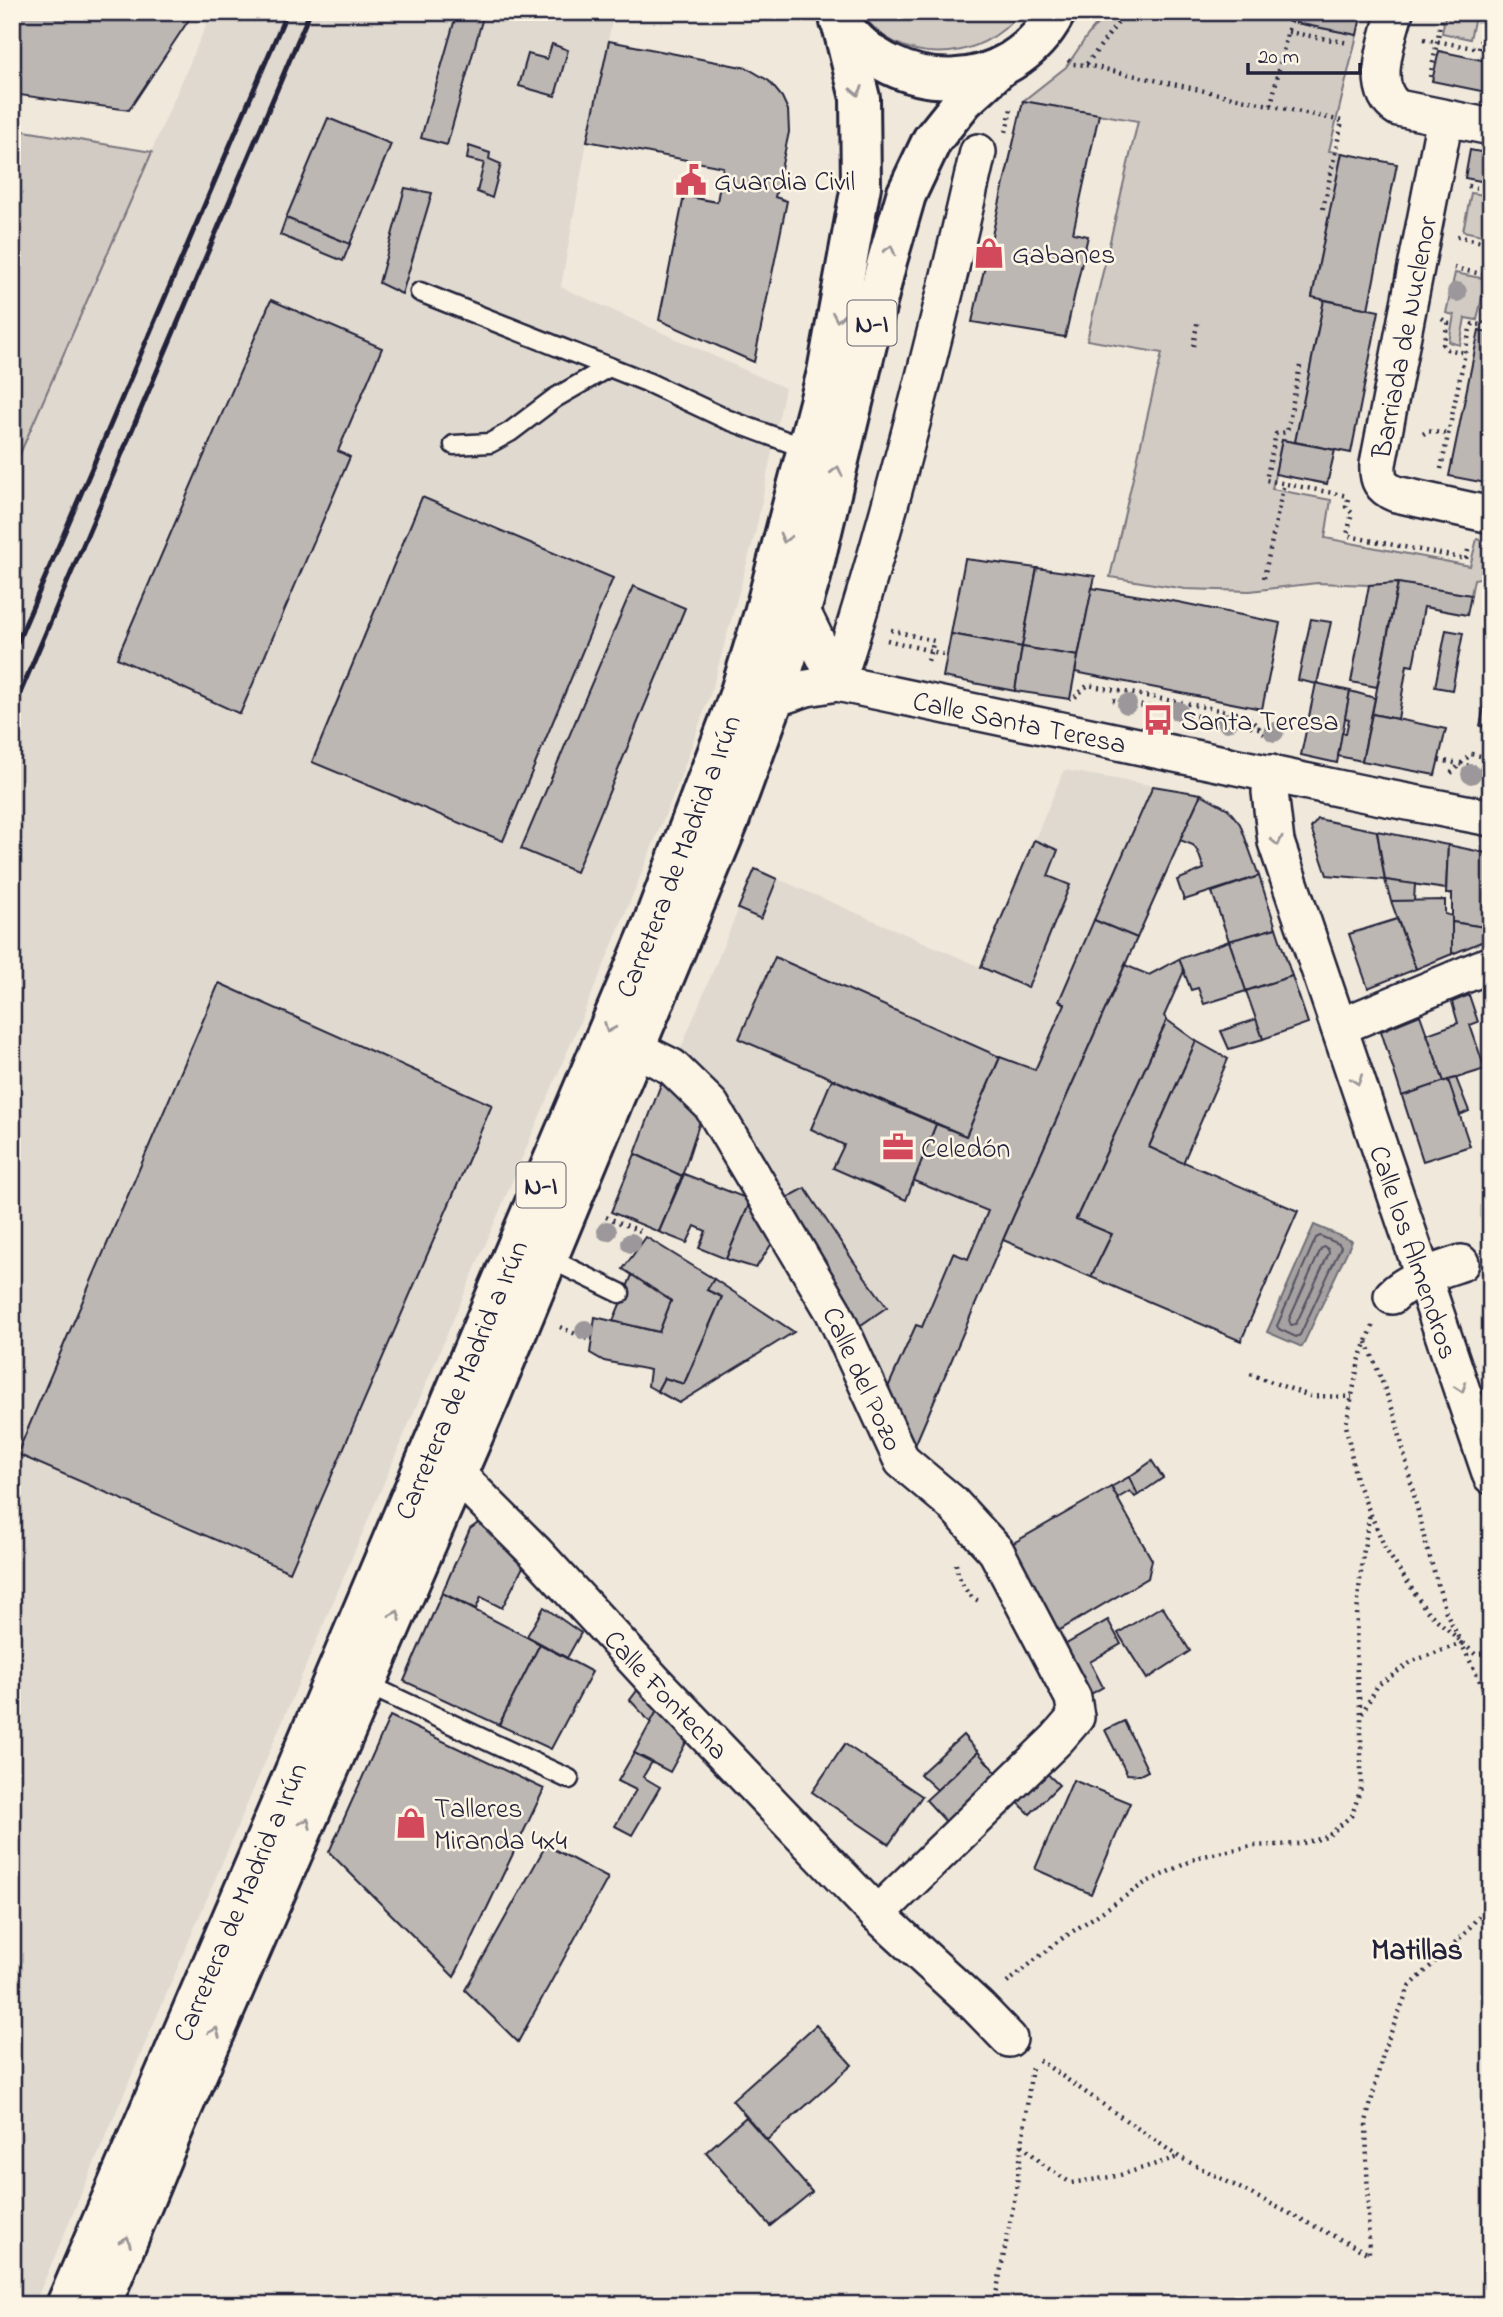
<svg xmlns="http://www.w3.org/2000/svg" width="1503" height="2317" font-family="'Indie Flower',sans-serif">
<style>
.built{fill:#e0d9cf}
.green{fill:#d1cbc3;stroke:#7a767f;stroke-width:2}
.water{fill:#a6a2a2;stroke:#716f79;stroke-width:2}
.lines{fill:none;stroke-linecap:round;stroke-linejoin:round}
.shore{stroke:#575564;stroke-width:2}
.building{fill:#bcb7b3;stroke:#22223b;stroke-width:2}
.lane-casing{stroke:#22223b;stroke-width:23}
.street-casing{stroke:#22223b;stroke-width:40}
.highway-casing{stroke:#22223b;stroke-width:44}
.path{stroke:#22223b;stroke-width:4.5;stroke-dasharray:2 5;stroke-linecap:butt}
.lane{stroke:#fcf5e5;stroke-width:18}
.street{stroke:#fcf5e5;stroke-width:35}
.highway{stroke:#fcf5e5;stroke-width:38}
.rail{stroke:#22223b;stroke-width:5}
.tree{fill:#9b979a}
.oneway{stroke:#9a9698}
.labels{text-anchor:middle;stroke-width:5;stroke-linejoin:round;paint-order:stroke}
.shield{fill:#fcf5e5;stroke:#63616e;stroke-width:2}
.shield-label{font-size:26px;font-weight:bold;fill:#22223b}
.poi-label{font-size:28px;fill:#22223b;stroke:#fcf5e5;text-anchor:start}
.street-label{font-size:28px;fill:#22223b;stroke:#fcf5e5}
.neighbourhood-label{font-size:30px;font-weight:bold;fill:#22223b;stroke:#fcf5e5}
</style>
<rect width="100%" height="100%" fill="#efe8db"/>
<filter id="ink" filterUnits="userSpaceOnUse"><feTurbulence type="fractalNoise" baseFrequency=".0143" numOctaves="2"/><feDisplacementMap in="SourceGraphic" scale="14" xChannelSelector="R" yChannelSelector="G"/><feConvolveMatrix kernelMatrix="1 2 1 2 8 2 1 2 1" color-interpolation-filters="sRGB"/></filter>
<g filter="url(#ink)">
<g class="built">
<path d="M212,12H614L587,141L561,287L785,388L755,534L712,689L679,781L602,970L34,2305H12V472Z"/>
<path d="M1064,770L1201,794L1003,1240L913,1450L679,1053L755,869L981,967Z"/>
</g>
<g class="green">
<path d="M861,12H1020C982,64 897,68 861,12Z"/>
<path d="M1107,12H1298L1296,23L1357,35L1329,151L1342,153L1312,296L1324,300L1295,442L1282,440L1272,489L1331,500L1325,538L1470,566L1477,539L1491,543V576L1474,579L1471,595L1398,583L1369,585L1317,583L1250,591L1185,589L1110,577L1162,353L1087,340L1138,121L1023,101L1066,67L1087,36Z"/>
<path d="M1446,12H1476L1470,39L1442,33Z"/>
<path d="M12,129L152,152L12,472Z"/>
<path d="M1471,193L1491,196V237L1463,231Z"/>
<path d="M1455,273L1486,279L1477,320L1465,318L1460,345L1449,342L1454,315L1446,313Z"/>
</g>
<path class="water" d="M1314,1225L1352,1241L1302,1347L1267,1332Z"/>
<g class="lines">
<g class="shore">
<path d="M1320,1236L1339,1244L1341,1247L1300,1335L1296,1337L1279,1329L1277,1326L1316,1238Z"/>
<path d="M1324,1247L1328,1249L1329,1253L1296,1324L1291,1325L1289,1320L1321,1249Z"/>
</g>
</g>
<g class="building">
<path d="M12,12H194L129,110L12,94Z"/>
<path d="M457,12H468L483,17L447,145L421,138Z"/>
<path d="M523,12H569L568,19L523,16Z"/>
<path d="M1298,12H1362L1357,35L1296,23Z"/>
<path d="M609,41L747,68L769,81L782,97L788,110L789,132L775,197L787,201L754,362L659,320L684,196L717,202L723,167L587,141Z"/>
<path d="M552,44L568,50L555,96L519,86L528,54L547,59Z"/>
<path d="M1439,51L1491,62V93L1432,81Z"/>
<path d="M1023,101L1099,114L1073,233L1088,236L1065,337L972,322Z"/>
<path d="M328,118L391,144L350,244L286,218Z"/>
<path d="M469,146L490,153L489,159L501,164L492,198L477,192L484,163L467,159Z"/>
<path d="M1470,150L1491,154V183L1465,178Z"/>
<path d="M1342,153L1397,164L1368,309L1312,297Z"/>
<path d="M405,188L432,193L402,294L379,283Z"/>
<path d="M286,218L350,244L343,261L280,235Z"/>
<path d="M271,300L382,348L338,451L350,457L240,714L117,658Z"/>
<path d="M1324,300L1379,311L1351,453L1295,442Z"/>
<path d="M1479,330L1491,333V484L1449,476Z"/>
<path d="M1282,440L1335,450L1327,484L1275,474Z"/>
<path d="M422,497L613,578L503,841L312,762Z"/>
<path d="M965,559L1037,568L1022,647L951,634Z"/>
<path d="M1037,568L1095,576L1078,656L1022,647Z"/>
<path d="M1398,583L1377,687L1351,682L1369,585Z"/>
<path d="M1398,583L1471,595L1467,615L1424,607L1413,666L1407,665L1398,719L1372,714Z"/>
<path d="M633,586L685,608L576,872L521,849Z"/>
<path d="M1092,588L1178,602L1280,623L1262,709L1075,672Z"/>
<path d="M1311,619L1331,622L1317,684L1298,680Z"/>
<path d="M1446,630L1463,633L1452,690L1435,687Z"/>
<path d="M951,634L1022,647L1015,691L943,677Z"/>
<path d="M1022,647L1078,656L1070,699L1015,691Z"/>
<path d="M1491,674V728L1480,726Z"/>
<path d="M1316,683L1350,691L1337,763L1301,755Z"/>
<path d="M1350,691L1375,698L1362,761L1338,756L1342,733H1346L1349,719L1345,718Z"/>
<path d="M1372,714L1446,729L1435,775L1362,761Z"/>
<path d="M1153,786L1201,794L1137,938L1094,920Z"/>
<path d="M1201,794L1228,809L1240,824L1259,876L1184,900L1177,880L1204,869L1198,852L1193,845L1180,840Z"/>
<path d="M1318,819L1377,831L1385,880L1327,875L1311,828Z"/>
<path d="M1377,831L1448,845L1446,889L1385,880Z"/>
<path d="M1034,840L1058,850L1048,876L1070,885L1028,988L981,967Z"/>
<path d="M1448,845L1491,854V928L1452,922V893L1446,894Z"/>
<path d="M755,869L777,879L761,919L738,909Z"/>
<path d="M1259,876L1276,928L1229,941L1212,892Z"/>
<path d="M1385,880L1415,884L1414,901H1391Z"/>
<path d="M1445,900V914L1452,916V954L1416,969L1391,901Z"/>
<path d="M1397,919L1416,969L1368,988L1349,934Z"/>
<path d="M1094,920L1137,938L1003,1240L913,1450L885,1394L916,1325L922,1327L953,1253L968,1259L988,1211L914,1181L936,1124L966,1136L1000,1057L1035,1070L1065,1004L1059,1001Z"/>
<path d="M1452,922L1491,928V938L1452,954Z"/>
<path d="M1276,928L1292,976L1246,991L1229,941Z"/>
<path d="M1229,941L1246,991L1204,1004L1198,988L1191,990L1179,959Z"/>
<path d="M775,957L1000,1057L966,1136L739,1039Z"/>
<path d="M1179,959L1184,971L1164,1016L1167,1020L1076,1219L1112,1234L1091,1277L1003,1240L1125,965L1149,975Z"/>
<path d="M1292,976L1308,1023L1263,1039L1246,991Z"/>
<path d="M219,983L492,1105L290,1572L17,1454Z"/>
<path d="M1469,995L1478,1022L1470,1025L1485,1069L1444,1082L1427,1034L1458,1023L1452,1002Z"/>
<path d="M1491,1010V1039L1482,1013Z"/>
<path d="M1420,1015L1444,1082L1402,1096L1381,1031Z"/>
<path d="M1256,1019L1263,1039L1229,1049L1221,1031Z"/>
<path d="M1167,1020L1196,1041L1149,1147L1298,1211L1241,1341L1091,1277L1112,1234L1076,1219Z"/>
<path d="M1196,1041L1228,1059L1183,1163L1149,1147Z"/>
<path d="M664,1076L702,1115L682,1176L635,1154Z"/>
<path d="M1456,1078L1469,1111L1460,1115L1448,1080Z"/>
<path d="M832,1079L936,1124L906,1200L833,1168L844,1145L811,1129Z"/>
<path d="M1448,1080L1470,1146L1423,1161L1402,1096Z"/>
<path d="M635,1154L682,1176L659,1232L611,1212Z"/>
<path d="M684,1174L751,1200L726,1259L699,1248L706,1231L695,1226L687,1243L659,1232Z"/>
<path d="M805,1188L854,1262L887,1307L858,1327L783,1200Z"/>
<path d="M751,1200L774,1240L756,1268L726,1259Z"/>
<path d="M646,1237L714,1279L707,1290L722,1297L684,1384L664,1378L657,1391L648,1386L650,1370L604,1361L590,1353L595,1317L659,1332L671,1301L623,1269Z"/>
<path d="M632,1275L671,1301L659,1332L613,1321Z"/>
<path d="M714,1279L794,1332L679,1403L657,1391L664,1378L684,1384L722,1297L707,1290Z"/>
<path d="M1152,1461L1163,1478L1138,1495L1129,1477Z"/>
<path d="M1129,1477L1138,1495L1135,1497L1130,1491L1118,1498L1111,1487Z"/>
<path d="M1111,1487L1152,1560L1148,1578L1058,1631L1010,1545Z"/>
<path d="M481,1521L524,1565L502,1608L481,1597L476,1609L442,1593L470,1529Z"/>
<path d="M442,1593L540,1644L499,1725L404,1681Z"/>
<path d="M1162,1606L1190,1651L1147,1679L1118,1633Z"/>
<path d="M544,1607L581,1633L567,1658L527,1636Z"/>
<path d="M1108,1620L1121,1644L1090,1662L1103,1687L1089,1695L1063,1646Z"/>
<path d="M540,1644L592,1672L551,1749L499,1725Z"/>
<path d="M639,1688L658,1709L651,1723L630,1700Z"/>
<path d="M658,1709L687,1741L670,1772L634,1753Z"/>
<path d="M390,1716L544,1789L454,1977L329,1852Z"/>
<path d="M1124,1721L1148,1771L1140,1775L1127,1774L1105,1730Z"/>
<path d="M963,1735L978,1752L937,1790L920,1774Z"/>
<path d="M845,1744L922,1796L889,1844L812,1792Z"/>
<path d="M978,1752L1000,1777L949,1825L926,1800Z"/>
<path d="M634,1753L652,1762L643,1777L660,1787L632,1835L615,1826L636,1790L618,1781Z"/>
<path d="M1038,1765L1059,1785L1030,1814L1010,1795Z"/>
<path d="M1073,1780L1130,1803L1091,1894L1035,1869Z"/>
<path d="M546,1845L608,1878L518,2042L465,1990Z"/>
<path d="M816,2025L852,2065L767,2140L732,2100Z"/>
<path d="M746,2117L812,2192L770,2226L706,2152Z"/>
</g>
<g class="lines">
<defs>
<g id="lane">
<path d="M420,292L647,382L726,419L807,449"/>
<path d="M454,445L490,443L510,432L555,398L609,367"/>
<path d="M548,1258L620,1293"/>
<path d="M366,1684L569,1779"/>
</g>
<g id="street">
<path d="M1395,12C1388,39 1368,89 1398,108L1491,127"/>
<path d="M1445,118L1378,464C1377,480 1381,488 1396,494L1491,515"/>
<path d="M801,609L837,683"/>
<path d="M837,683C893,508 937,331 978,152"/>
<path id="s1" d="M774,699L807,688L837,683L1361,793L1491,818"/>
<path id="s2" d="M1271,773L1270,792L1276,842L1491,1476"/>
<path d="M1339,1027L1491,964"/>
<path id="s3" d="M636,1049L672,1067L711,1105L833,1311L902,1461L952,1503L996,1551L1073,1698L1076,1717L1057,1739L877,1914"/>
<path d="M1392,1296C1408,1279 1440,1270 1461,1263"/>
<path id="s4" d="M457,1474L536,1553L656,1683L877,1914L978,2007L1009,2039"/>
</g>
<g id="highway">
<path d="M840,22C895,99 1011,99 1056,12"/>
<path id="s5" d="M66,2305L280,1806L650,931L739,695L764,613L827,372L861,186L860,98L842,25"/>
<path d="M101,2305L176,2123L491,1395L728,824L774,699L811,577L887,261L906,195L932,140L964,100L1000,67"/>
</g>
</defs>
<use href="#lane" class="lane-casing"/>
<use href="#street" class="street-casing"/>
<use href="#highway" class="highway-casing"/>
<g class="path">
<path d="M1288,32L1349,43"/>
<path d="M1424,39L1479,49L1487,12"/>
<path d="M1068,60L1073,64L1086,65L1126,12"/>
<path d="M1086,65L1342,121L1323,209"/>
<path d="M1430,77L1443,12"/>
<path d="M1271,105L1292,12"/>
<path d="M1006,132L1011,109"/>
<path d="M1468,186L1491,191"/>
<path d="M1457,236L1491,244"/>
<path d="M1454,268L1491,276"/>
<path d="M1442,319L1448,323L1443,345L1447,349L1465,353"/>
<path d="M1193,346L1198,319"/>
<path d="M1300,366L1287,432L1276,434L1266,480L1348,496"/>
<path d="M1423,434L1428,431L1448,434"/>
<path d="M1441,469L1470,329L1473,324L1484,325L1491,301"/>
<path d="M1348,499L1346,507L1352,513L1347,535L1353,537L1466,559L1469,546"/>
<path d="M1264,578L1284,483"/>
<path d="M891,630L934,641L927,664"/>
<path d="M887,640L947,655"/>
<path d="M1075,697L1088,685L1246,715L1265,734"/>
<path d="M1113,700L1285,733"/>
<path d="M1439,760L1491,770"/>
<path d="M1451,773L1471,754L1491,758"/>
<path d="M606,1217L640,1231"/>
<path d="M1373,1326L1359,1361L1346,1425L1356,1480L1386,1550L1426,1610L1475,1654L1491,1653"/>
<path d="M560,1327L587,1339"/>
<path d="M1367,1342L1395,1416L1425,1541L1446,1612L1491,1704"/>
<path d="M1250,1374L1310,1396L1352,1397"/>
<path d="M956,1564C958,1578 966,1597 980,1601"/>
<path d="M1361,1713C1351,1646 1358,1579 1370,1513"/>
<path d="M1007,1983L1057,1942L1145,1883L1199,1857L1252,1846L1299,1844L1327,1837L1352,1815L1361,1788V1715L1378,1685L1413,1661L1462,1643"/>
<path d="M1039,2060L1179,2157L1369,2254L1366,2122L1384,2050L1409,1987L1466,1932L1491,1901"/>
<path d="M1022,2145L1046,2167L1071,2183L1117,2176L1178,2157"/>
<path d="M994,2305L1016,2191L1032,2067"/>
</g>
<use href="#lane" class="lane"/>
<use href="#street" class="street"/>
<use href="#highway" class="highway"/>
<g class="rail">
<path d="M12,655L287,12"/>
<path d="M12,712L310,12"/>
</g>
</g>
<g class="tree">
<circle cx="1457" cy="292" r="10"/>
<circle cx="1127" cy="704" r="10"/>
<circle cx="1178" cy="711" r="10"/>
<circle cx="1227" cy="722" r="10"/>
<circle cx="1274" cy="732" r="10"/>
<circle cx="1471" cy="774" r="10"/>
<circle cx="607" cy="1231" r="10"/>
<circle cx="631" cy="1243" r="10"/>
<circle cx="585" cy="1330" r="10"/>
</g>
<defs><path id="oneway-chevron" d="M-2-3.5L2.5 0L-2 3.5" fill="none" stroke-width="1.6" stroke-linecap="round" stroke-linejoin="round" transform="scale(1.75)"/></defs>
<g class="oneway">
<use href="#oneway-chevron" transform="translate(857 91) rotate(79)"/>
<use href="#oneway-chevron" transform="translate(890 250) rotate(-74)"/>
<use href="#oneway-chevron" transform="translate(838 317) rotate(100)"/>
<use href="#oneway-chevron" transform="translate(837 471) rotate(-76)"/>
<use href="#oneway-chevron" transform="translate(785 538) rotate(105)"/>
<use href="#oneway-chevron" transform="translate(1277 841) rotate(77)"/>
<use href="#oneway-chevron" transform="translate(609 1028) rotate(113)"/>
<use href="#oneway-chevron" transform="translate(1357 1080) rotate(71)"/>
<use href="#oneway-chevron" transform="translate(1461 1388) rotate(71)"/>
<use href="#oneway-chevron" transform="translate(396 1615) rotate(-67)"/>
<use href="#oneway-chevron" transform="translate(306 1823) rotate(-67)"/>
<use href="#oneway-chevron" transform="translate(215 2032) rotate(-67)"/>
<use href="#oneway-chevron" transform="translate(126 2241) rotate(-68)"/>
</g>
</g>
<defs>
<symbol id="civic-bare" viewBox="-9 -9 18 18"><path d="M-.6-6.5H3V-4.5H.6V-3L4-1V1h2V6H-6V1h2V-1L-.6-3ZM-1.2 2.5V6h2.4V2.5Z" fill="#d1495b" stroke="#fcf5e5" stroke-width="2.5" paint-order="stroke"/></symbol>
<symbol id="shop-bare" viewBox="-9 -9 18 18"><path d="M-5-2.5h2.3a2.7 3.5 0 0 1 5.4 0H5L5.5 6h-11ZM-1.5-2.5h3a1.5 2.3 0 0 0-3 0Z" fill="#d1495b" stroke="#fcf5e5" stroke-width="2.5" paint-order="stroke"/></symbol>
<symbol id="bus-bare" viewBox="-9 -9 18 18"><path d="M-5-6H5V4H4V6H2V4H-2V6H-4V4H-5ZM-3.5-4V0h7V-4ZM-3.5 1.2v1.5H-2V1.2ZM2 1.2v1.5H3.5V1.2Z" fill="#d1495b" stroke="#fcf5e5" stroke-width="2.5" paint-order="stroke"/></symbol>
<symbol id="office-bare" viewBox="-9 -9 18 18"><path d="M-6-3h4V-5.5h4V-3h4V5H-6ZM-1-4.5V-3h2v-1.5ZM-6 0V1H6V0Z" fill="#d1495b" stroke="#fcf5e5" stroke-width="2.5" paint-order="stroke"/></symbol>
</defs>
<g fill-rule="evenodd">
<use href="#civic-bare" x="669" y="158" width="44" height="44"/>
<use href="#shop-bare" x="967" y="231" width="44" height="44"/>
<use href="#bus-bare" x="1136" y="698" width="44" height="44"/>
<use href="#office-bare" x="876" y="1125" width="44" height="44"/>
<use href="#shop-bare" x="389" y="1801" width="44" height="44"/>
</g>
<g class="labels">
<g class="shield">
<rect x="847.5" y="300.5" width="49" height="45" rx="5"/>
<rect x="516.5" y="1162.5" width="49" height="45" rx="5"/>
</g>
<g class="shield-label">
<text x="872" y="332">N-I</text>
<text x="541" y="1194">N-I</text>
</g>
<g class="poi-label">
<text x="714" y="190">Guardia Civil</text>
<text x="1012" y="263">Gabanes</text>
<text x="1181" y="730">Santa Teresa</text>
<text x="921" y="1157">Celedón</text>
<text x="434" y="1817">Talleres<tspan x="434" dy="32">Miranda 4x4</tspan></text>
</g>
<g class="street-label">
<text transform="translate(1403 337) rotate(-79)" y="10">Barriada de Nuclenor</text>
<text dy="10" stroke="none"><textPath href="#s1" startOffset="252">Calle Santa Teresa</textPath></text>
<text dy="10" stroke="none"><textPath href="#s5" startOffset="1573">Carretera de Madrid a Irún</textPath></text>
<text dy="10" stroke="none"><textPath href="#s2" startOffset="502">Calle los Almendros</textPath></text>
<text dy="10" stroke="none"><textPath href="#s3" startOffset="408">Calle del Pozo</textPath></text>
<text dy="10" stroke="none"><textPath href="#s5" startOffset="1006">Carretera de Madrid a Irún</textPath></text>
<text dy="10" stroke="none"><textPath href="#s4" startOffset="304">Calle Fontecha</textPath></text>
<text dy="10" stroke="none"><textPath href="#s5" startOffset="439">Carretera de Madrid a Irún</textPath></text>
</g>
<g class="neighbourhood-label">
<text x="1417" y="1959">Matillas</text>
</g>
</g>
<rect width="1503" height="2317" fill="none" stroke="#fcf5e5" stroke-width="42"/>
<rect x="21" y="21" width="1461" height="2275" fill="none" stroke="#22223b" stroke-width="2.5" filter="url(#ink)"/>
<path d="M1248 63v10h112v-10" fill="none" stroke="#22223b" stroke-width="3.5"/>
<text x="1258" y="63" font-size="21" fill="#22223b" stroke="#fcf5e5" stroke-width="5" paint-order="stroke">20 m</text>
</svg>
